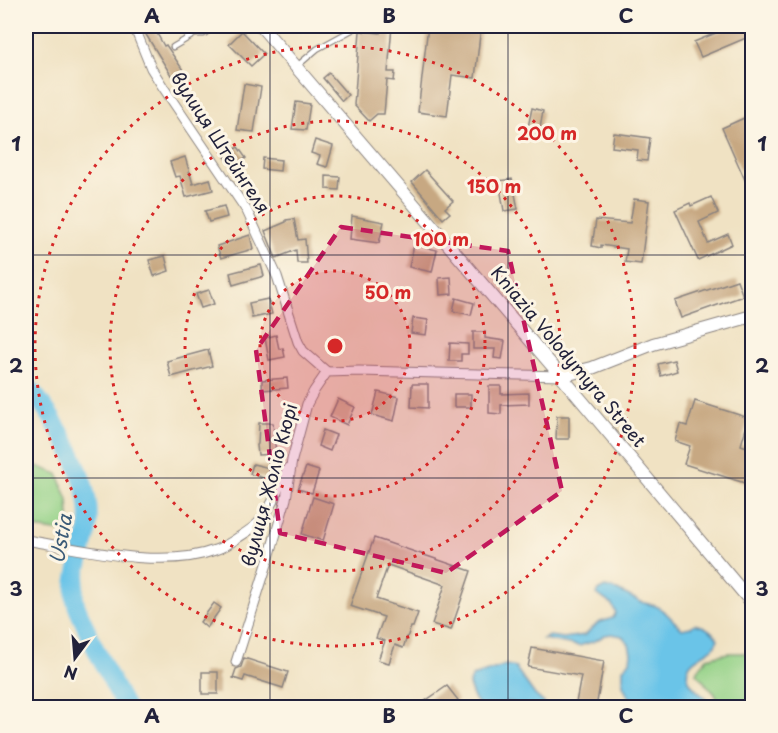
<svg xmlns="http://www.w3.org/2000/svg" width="778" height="733" font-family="'Playpen Sans',sans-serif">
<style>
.green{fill:#95d288;stroke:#5c7a62;stroke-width:1.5}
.water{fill:#6ac4e8;stroke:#467392;stroke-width:1.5}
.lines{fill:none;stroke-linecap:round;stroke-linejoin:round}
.river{stroke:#6ac4e8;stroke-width:18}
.building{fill:#c7a882}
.lane-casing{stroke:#89827f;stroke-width:7}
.street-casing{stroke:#89827f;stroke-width:11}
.secondary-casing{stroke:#89827f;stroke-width:14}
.lane{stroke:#fff;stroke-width:4.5}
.street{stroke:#fff;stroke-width:9}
.secondary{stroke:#fff;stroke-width:12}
.marked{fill:#c2185b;fill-opacity:0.2;stroke:#c2185b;stroke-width:4.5;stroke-dasharray:12 8;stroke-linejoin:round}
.grid{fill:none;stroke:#22223b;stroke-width:1.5;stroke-opacity:0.55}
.ring{fill:none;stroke:#d62828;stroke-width:3;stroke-dasharray:3 6}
.labels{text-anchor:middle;stroke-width:6;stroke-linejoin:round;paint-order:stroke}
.street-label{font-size:18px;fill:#22223b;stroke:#fcf5e5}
.water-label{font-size:20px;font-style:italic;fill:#3b5b78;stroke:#fcf5e5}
.centre{fill:#d62828;stroke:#fcf5e5;stroke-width:3}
.ring-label{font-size:18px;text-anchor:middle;font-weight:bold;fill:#d62828;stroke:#fcf5e5;stroke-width:6;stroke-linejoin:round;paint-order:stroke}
.neatline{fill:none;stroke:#22223b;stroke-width:2}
.grid-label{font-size:20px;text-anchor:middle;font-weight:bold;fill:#22223b}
</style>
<rect width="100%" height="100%" fill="#fcf5e5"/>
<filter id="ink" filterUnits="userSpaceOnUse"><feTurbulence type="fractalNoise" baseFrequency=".0167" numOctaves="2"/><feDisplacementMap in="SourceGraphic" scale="12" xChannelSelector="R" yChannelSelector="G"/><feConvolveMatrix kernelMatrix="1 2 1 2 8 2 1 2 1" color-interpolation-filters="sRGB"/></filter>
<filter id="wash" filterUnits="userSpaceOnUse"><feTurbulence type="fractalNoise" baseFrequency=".008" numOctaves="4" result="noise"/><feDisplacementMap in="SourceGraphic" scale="24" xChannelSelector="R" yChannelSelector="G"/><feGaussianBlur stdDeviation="1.35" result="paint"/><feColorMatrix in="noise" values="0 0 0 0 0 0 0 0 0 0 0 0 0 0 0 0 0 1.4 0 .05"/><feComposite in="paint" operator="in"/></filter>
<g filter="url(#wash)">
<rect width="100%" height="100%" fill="#f0e2c3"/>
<g class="green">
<path d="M26,462L58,474L68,500L70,533L26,527Z"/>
<path d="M728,653H752V707H721L715,694L696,673L707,658Z"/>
</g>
<g class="water">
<path d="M605,587L617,590L641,602L656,606L665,612L682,629L691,627L695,624C704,626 713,631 718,639C717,641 715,645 714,647C704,656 683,661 688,678C691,690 707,696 712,707H638L627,694L623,685V669L630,661L631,653L629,644L622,636L612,634L605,635L595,641L579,646L543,639L549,636L564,638L585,635L598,623L613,618L616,613L612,605L597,594L599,590Z"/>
<path d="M506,665L515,667L535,695L544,703L546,707H517L514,703L507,702L495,707H482C474,701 472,694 469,684L473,676Z"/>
</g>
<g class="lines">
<path class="river" d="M26,384C55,417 95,482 88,528C85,550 72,577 75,600C76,607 80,614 83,621C95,651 111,679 126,708"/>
</g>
<g id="blocks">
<g class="building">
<path d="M381,26H392L388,72H395L394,81L387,80L384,114H377L369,121L354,105L360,31L380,33Z"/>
<path d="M428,26H481L475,78L452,75L447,116L418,112Z"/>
<path d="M733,26H753V35L701,57L694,42Z"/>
<path d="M154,28L164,46L166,45L185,73L174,80L145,33Z"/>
<path d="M242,31L264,54L251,66L229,44Z"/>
<path d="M329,73L348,95L342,101L323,78Z"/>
<path d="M244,84L261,87L254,132L237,130Z"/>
<path d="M296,102L310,104L306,130L292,129Z"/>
<path d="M532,108L543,111L538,140L526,137Z"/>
<path d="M753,114V198L722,128Z"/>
<path d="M614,133L650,138L647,161L637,160L638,150L612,147Z"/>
<path d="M315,140L333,146L327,167L317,164L320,156L311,153Z"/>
<path d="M238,147L246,158L233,167L225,157Z"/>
<path d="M185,157L193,184L210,179L213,190L186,197L180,176L175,177L170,162Z"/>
<path d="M263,158L281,160L280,171L262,169Z"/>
<path d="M425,170L453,201L445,208L450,213L443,219L412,182Z"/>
<path d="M326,176L340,177L339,190L326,189Z"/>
<path d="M512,179L518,209L504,211L499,181Z"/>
<path d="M711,197L718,213L699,222L708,243L728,234L732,244L698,260L675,210L690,203L691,206Z"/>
<path d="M634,199L649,201L641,264L625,262L627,249L601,245V248L592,246L596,220L630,223Z"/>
<path d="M224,206L227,217L209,222L205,211Z"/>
<path d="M352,216L384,222L379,243L350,239Z"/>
<path d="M294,219L298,240L305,239L307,263H297L296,250L276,258L265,231L286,222V220Z"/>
<path d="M250,235L253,249L221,258L217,246Z"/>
<path d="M414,245L437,250L432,272L409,267Z"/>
<path d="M165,256L169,271L154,276L149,260Z"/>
<path d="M261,265L264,276L233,285L230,273Z"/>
<path d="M451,277L452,294L440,295L439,278Z"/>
<path d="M737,280L743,296L681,318L675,301Z"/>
<path d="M209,290L214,304L201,308L196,294Z"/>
<path d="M456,298L474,303L471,315L453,311Z"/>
<path d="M268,299L272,314L252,318L249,303Z"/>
<path d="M413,318L428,320L426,335L411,333Z"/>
<path d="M473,332H485V338L505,341L502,359L494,358L495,349H473Z"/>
<path d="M276,335L279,349L283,348L285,357L269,360L265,338Z"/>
<path d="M450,343L468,344V354H461V361H449Z"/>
<path d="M208,350L212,366L171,377L167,361Z"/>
<path d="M674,360L677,371L661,376L658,364Z"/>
<path d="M287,378L288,388L262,390V380Z"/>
<path d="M412,384H428V408L411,407Z"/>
<path d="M489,386H501V394L529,393V404L501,405V414L489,413Z"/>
<path d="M378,392L399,397L394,421L372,415Z"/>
<rect x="454" y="394" width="17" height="13"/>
<path d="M338,399L355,407L347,425L330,417Z"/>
<path d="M695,401L749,418L741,445L753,449V481L749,480L748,484L684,464L690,446L675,441L680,424L687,426Z"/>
<path d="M557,416H569V439H556Z"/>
<path d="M259,423H273L276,454L258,455L257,445L258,444Z"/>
<path d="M323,430L336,435L330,451L318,446Z"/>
<path d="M253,464L274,469L271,480L250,474Z"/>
<path d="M306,467L319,471L312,493L298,489Z"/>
<path d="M313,497L334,504L323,541L302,534Z"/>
<path d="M374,538L471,571L451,630L432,624L445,585L388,565L376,599L418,613L413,627H411L403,648L395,645L389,663L378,660L385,641L376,638L384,617L350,606Z"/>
<path d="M214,603L221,608L207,628L200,622Z"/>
<path d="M532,648L604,661L596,708H575L581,676L528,667Z"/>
<path d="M244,658L288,672L283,688L245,676L243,681L233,678L236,669L241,667Z"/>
<rect x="202" y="672" width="16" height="22"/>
<path d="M447,686L458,700L447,708H415Z"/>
</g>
</g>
</g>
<g filter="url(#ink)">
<use href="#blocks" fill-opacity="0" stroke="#89827f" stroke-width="1.5"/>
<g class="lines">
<defs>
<g id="lane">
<path d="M173,47L195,34H204L215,26"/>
<path d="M296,67L317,49L359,26"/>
</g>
<g id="street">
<path d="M134,26L151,68L163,87L247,211L277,276L298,342L303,351L327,372"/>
<path d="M26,540C80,549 163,570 215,550C224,547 232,542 239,537C247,532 255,527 261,520C273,506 280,484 288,468"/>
<path d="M236,662L268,561L286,499L292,460L307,404L314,391L327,372L359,371L561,376"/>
</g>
<g id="secondary">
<path d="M261,26L561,376L752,603"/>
<path d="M561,376L592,368L653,344L752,316"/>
</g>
</defs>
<use href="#lane" class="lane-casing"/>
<use href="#street" class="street-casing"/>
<use href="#secondary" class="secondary-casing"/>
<use href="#lane" class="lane"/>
<use href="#street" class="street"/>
<use href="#secondary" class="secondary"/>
</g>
</g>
<path class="marked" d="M341,227L508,251L562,491L446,573L280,533L256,350Z"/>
<path class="grid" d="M270,26V708M508,26V708M26,255H752M26,478H752"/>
<circle cx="335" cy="346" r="75" fill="#d62828" fill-opacity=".12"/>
<g class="ring">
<circle cx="335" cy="346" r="75"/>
<circle cx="335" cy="346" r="150"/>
<circle cx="335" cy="346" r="225"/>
<circle cx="335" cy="346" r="300"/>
</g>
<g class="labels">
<g class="street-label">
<text transform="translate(220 143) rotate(57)" y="6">вулиця Штейнгеля</text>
<text transform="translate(568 357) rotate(50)" y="6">Kniazia Volodymyra Street</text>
<text transform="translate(270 485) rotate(-75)" y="6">вулиця Жоліо Кюрі</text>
</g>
<g class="water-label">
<text transform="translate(61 539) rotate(-80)" y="7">Ustia</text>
</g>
</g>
<circle cx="335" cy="346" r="9" class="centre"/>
<g class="ring-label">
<text x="547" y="140">200 m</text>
<text x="494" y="193">150 m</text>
<text x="441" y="246">100 m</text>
<text x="388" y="299">50 m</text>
</g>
<rect width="778" height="733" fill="none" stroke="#fcf5e5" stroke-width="66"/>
<g transform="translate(75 658) rotate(196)" stroke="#fcf5e5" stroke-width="4.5" paint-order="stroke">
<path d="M0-4.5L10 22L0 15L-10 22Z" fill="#22223b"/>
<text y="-9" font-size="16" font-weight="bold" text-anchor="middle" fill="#22223b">N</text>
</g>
<rect x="33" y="33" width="712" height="667" class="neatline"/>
<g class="grid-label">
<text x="152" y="23">A</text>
<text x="389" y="23">B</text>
<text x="626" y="23">C</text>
<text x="16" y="151">1</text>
<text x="762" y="151">1</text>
<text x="16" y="373">2</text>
<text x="762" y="373">2</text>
<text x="16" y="596">3</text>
<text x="762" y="596">3</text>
<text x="152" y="723">A</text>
<text x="389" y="723">B</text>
<text x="626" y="723">C</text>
</g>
</svg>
